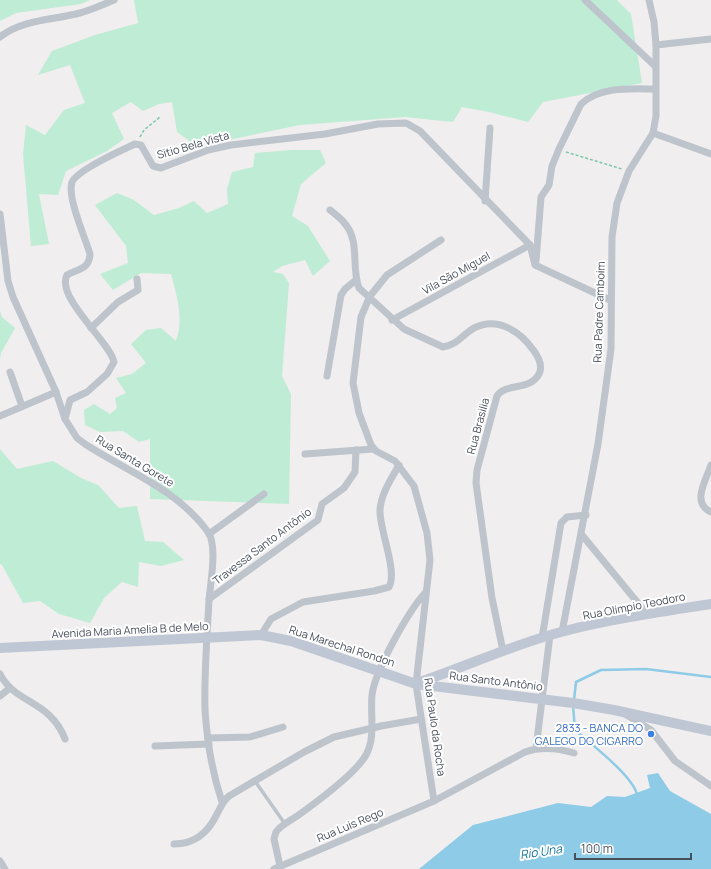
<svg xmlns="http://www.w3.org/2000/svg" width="711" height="869" font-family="Manrope,sans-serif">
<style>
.green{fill:#bfecd5}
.water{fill:#8ecbe6}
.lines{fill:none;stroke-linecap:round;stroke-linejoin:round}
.stream{stroke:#8ecbe6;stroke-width:2.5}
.path{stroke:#79c7a8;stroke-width:1.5;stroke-dasharray:3 2;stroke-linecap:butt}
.lane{stroke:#bdc4cc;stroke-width:3.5}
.street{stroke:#bdc4cc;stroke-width:7}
.secondary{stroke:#c0c7d4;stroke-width:10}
.shop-dot{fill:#3f7fe0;stroke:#fff;stroke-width:1.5}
.labels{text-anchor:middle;stroke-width:4;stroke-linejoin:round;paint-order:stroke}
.street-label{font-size:11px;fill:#474f5a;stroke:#fff}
.shop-label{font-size:11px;fill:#366cbe;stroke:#fff;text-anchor:end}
.water-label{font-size:12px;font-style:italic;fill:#15749f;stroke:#fff}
</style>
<rect width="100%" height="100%" fill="#f0eeee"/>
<g class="green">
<path d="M0,0H90L81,4L16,13L0,21Z"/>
<path d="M134,0H617L631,14L642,83L543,102L528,122L489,112L462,107L453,122L405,117L300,125L209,144L195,145L177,132L172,102L159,104L143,111L131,102L112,113L124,139L107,151L66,171L58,195L39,194L49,244L31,246L23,154L26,125L45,135L64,110L85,103L70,65L38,75L52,51L95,35L138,23Z"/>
<path d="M292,150H320L326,163L301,184L292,216L308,226L330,261L313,276L305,260L282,266L273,272L283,274L289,283L282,376L291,394L289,504L150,499V439L139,442L123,431L100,432L85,425L84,410L94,404L110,414L117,408L115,398L126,393L116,378L132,374L146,363L131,344L146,330L161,328L176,341C184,318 177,297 171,274L141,273L113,290L100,274L128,263L126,246L95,205L117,193L134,200L154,215L179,208L194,201L207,213L228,204L227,189L232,172L253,167L255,153Z"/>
<path d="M0,311L2,317L15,328L1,353L0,359Z"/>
<path d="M0,449L17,469L53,461L81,478L98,485L119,508L137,506L145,541L163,542L184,560L161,566L139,562L138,587L122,582L104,598L90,623L59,614L40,601L23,603L2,565L0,564Z"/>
</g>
<path class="water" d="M658,773L670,791L711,814V869H419L473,825L558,803L591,807L607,796L625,797L650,788L647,775Z"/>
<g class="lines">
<g class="stream">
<path d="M574,700L576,682L601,670L646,669L711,677"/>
<path d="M573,705L575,730C590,743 634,777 637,795"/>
</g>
<g class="path">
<path d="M140,137L144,130L160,117"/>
<path d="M566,152L622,169"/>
</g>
<path class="lane" d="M255,781L285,824"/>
<g class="street">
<path d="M585,0L655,66"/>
<path d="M0,37C21,20 51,20 76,14C89,11 102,5 114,0"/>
<path d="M656,45L711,39"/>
<path d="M653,133L711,154"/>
<path d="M485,201L490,128"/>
<path d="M330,210C335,214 342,219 346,225C360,243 351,267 359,288L404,329L443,347C457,345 462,335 474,328C498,316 521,332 534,351C539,358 543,366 539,374C529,392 506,382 497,396L477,470L476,483L492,598L503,651"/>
<path d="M0,214L8,281L13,297L56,392L65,419L77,438L85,444C128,472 177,489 208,532C218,546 210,584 209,601C207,637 204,674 205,710C207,741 212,772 222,802"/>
<path d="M536,261L541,197L549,185L552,166L559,149L581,104C600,86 631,89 655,89"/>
<path d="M392,320L530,245"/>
<path d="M91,328L118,302L138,290L137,279"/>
<path d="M10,372L22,406"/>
<path d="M327,376L341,295L345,289L356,280"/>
<path d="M0,416L56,392"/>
<path d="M65,419L70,400L87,392L107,374L114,362C111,343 55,297 67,275C79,268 89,270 90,254C85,237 67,198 72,182C77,170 122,150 135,144L141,145L153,166L161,168L208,150L231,145L325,134L378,124L406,123L420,131L530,245L535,265L610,300"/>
<path d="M305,454L373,449"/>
<path d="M711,465C706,480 691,503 711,512"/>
<path d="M209,534L264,494"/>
<path d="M582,535L647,614"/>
<path d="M209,599L318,520L322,504L344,488L355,472L356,450"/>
<path d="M562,632L598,444L611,349L612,237L617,203L629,171L653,133L656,116V45L654,22L649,0"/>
<path d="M261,635L271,619L303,602L374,591L389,587C398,571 379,529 380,510C381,494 391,479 399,465"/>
<path d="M542,638L561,523L567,517L586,515"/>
<path d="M0,674C15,704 50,700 65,739"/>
<path d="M0,696L10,688"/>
<path d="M625,714L651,730L675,761L711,786"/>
<path d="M208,738L250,737L283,727"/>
<path d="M155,746L209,744"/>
<path d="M536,748L550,635"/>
<path d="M434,801L416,684L430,560L427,533L414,486L395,461L376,451L371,445L359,413L353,383L361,317L370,296L387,275L441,240"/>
<path d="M174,844C195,844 208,833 217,814C221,807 222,802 229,796L304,752L334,737L381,726L421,719"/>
<path d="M0,861L5,869"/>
<path d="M280,866L274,839L276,832C282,824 292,820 300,814C318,801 356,773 366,755C376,737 370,715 372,695C375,670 408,612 425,593"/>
<path d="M274,869L434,801L525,752C542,746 558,748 574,753"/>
</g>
<g class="secondary">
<path d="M0,648L261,635L291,641L416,684L573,703L614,710L711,731"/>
<path d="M420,682C467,666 512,645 561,632C610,619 661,612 711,604"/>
</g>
</g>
<circle class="shop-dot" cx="651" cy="734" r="4"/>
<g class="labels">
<g class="street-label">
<text transform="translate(193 145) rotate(-16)" y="4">Sitio Bela Vista</text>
<text transform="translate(456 273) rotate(-29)" y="4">Vila São Miguel</text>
<text transform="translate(599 312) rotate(-88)" y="4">Rua Padre Camboim</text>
<text transform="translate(478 426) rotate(-75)" y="4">Rua Brasilia</text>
<text transform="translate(135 461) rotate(31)" y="4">Rua Santa Gorete</text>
<text transform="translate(262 546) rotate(-37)" y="4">Travessa Santo Antônio</text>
<text transform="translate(634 606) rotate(-11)" y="4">Rua Olimpio Teodoro</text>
<text transform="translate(130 630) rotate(-3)" y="4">Avenida Maria Amelia B de Melo</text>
<text transform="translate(342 646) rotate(18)" y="4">Rua Marechal Rondon</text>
<text transform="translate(496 681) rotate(7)" y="4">Rua Santo Antônio</text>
<text transform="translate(435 727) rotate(82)" y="4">Rua Paulo da Rocha</text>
<text transform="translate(350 825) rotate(-23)" y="4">Rua Luis Rego</text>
</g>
<g class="shop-label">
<text x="643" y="732">2833 - BANCA DO<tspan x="643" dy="13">GALEGO DO CIGARRO</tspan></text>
</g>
<g class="water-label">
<text transform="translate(541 852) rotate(-9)" y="4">Rio Una</text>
</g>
</g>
<path d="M575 853v6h116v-6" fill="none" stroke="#474f5a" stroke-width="2"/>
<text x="581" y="853" font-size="12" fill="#474f5a" stroke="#ffffff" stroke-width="3" paint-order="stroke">100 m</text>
</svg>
